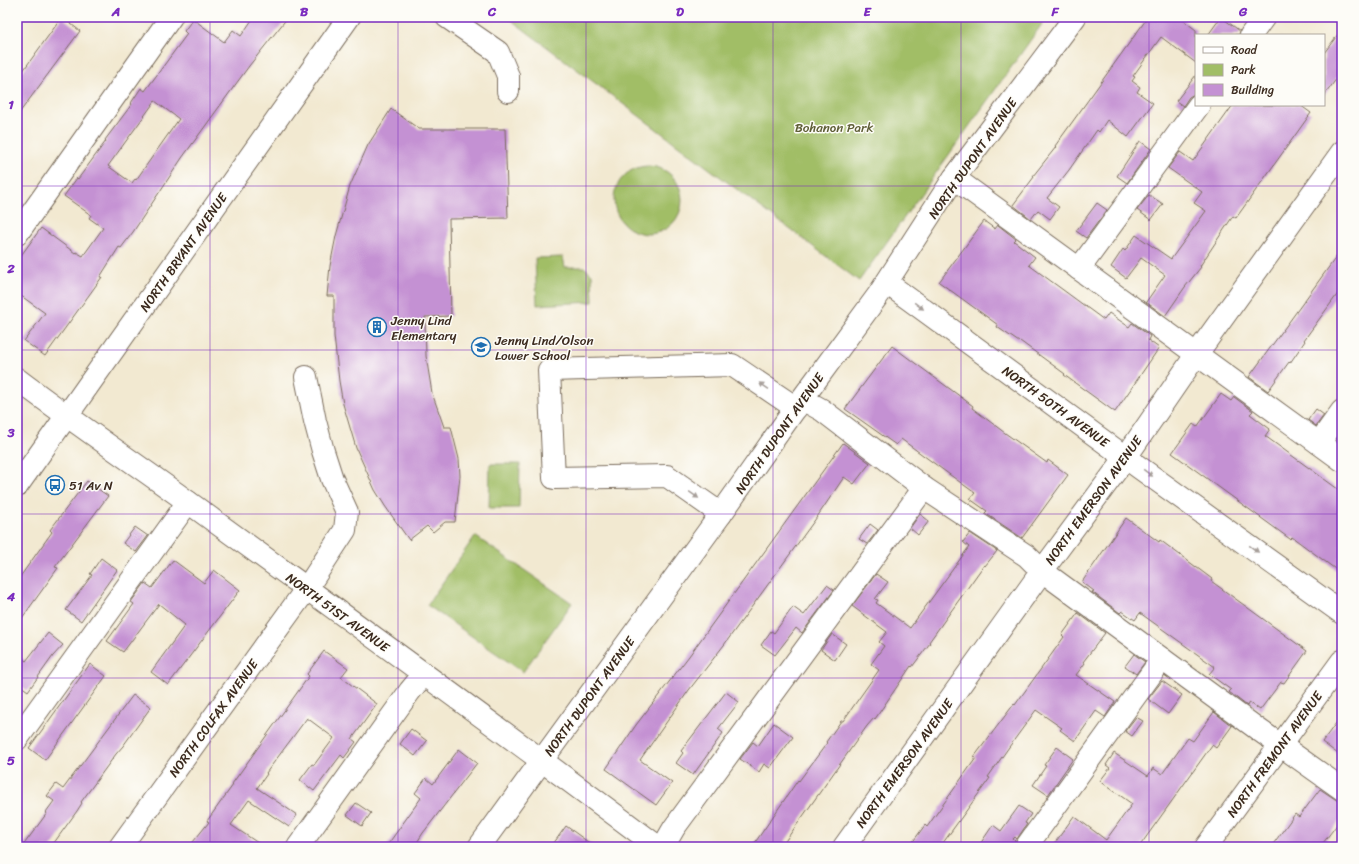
<svg xmlns="http://www.w3.org/2000/svg" width="1359" height="864" font-family="Sriracha,sans-serif">
<style>
.green{fill:#a1be66;stroke:#6e7442}
.building{fill:#c491d3;fill-rule:evenodd}
.lines{fill:none;stroke-linecap:round;stroke-linejoin:round}
.minor-casing{stroke:#7b6d5d;stroke-width:24}
.minor{stroke:#fff;stroke-width:22}
.oneway{fill:#a79f9a}
.grid{fill:none;stroke:#7b2cbf;stroke-width:1;stroke-opacity:0.55}
.labels{text-anchor:middle;stroke-width:3;stroke-linejoin:round;paint-order:stroke}
.park-label{font-size:13px;fill:#5f5e37;stroke:#fdfcf7}
.street-label{font-size:13px;fill:#3b2a1e;stroke:#fdfcf7}
.poi-label{font-size:13px;fill:#3b2a1e;stroke:#fdfcf7;text-anchor:start}
.neatline{fill:none;stroke:#7b2cbf;stroke-width:1.5}
.grid-label{font-size:13px;text-anchor:middle;font-weight:bold;fill:#7b2cbf}
</style>
<rect width="100%" height="100%" fill="#fdfcf7"/>
<filter id="ink" filterUnits="userSpaceOnUse"><feTurbulence type="fractalNoise" baseFrequency=".025" numOctaves="2"/><feDisplacementMap in="SourceGraphic" scale="8" xChannelSelector="R" yChannelSelector="G"/><feConvolveMatrix kernelMatrix="1 2 1 2 8 2 1 2 1" color-interpolation-filters="sRGB"/></filter>
<filter id="wash" filterUnits="userSpaceOnUse"><feTurbulence type="fractalNoise" baseFrequency=".012" numOctaves="4" result="noise"/><feDisplacementMap in="SourceGraphic" scale="16" xChannelSelector="R" yChannelSelector="G"/><feGaussianBlur stdDeviation="0.9" result="paint"/><feColorMatrix in="noise" values="0 0 0 0 0 0 0 0 0 0 0 0 0 0 0 0 0 1.4 0 .05"/><feComposite in="paint" operator="in"/></filter>
<g filter="url(#wash)">
<rect width="100%" height="100%" fill="#f2e9d1"/>
<g class="green">
<path d="M507,17H1047L859,281Z"/>
<circle cx="648" cy="200" r="34"/>
<path d="M563,257L565,267H584L592,274L593,302L537,305L535,258Z"/>
<path d="M490,464H520L519,508H489Z"/>
<path d="M475,536L572,603L523,672L427,605Z"/>
</g>
<g id="blocks">
<g class="building">
<path d="M62,17L80,31L17,116V79Z"/>
<path d="M254,17H288L249,66L182,158L133,232L121,248L119,247L100,277H102L45,356L24,341L45,313L17,293V261L41,228L75,253L76,252L83,256L103,228L89,218L91,215L64,196L77,178L78,179L106,141L105,140L132,104L131,103L141,88L145,91L187,34L184,31L193,19L224,42L233,30L241,36ZM155,101L179,119L136,180L135,179L132,183L108,166Z"/>
<path d="M1148,17H1179L1196,30V63L1161,37L1133,76L1135,77L1132,81L1140,87L1137,92L1153,103L1128,137L1107,120L1099,132L1097,130L1069,170L1047,198L1059,207L1050,219L1038,210L1031,219L1013,205L1034,177L1033,176L1056,147L1055,146Z"/>
<path d="M1221,17L1240,31L1239,35H1208Z"/>
<path d="M1342,29V71L1324,96V53Z"/>
<path d="M1196,75V93L1189,97L1183,106L1176,101Z"/>
<path d="M1233,105H1300L1311,113L1236,218L1233,216L1200,266L1201,267L1185,287L1165,316L1146,302L1165,275L1141,258L1126,278L1111,267L1123,249L1125,251L1136,235L1171,259L1206,211L1194,203L1202,192L1168,168L1180,152L1193,161Z"/>
<path d="M391,109L419,129H505L508,218L449,219L451,316L425,317L426,356L432,393L444,427H451L459,459L460,476L455,522H445L433,532L427,526L409,540L385,506L375,490L356,448L343,404L339,381L334,336V296H327L330,266L336,236L350,186L368,145Z"/>
<path d="M1140,141L1151,149L1127,183L1117,176Z"/>
<path d="M1149,195L1163,204L1151,220L1137,210Z"/>
<path d="M1097,203L1107,210L1086,238L1076,231Z"/>
<path d="M984,221L995,229L998,225L1016,239L1014,241L1035,257L1029,265L1104,320L1109,313L1129,327L1132,323L1150,336L1148,340L1159,348L1115,412L1064,375L1065,374L1020,341L1019,342L997,327L998,325L939,282Z"/>
<path d="M1342,249V288L1304,340L1305,341L1290,363L1289,362L1268,391L1249,377Z"/>
<path d="M892,346L973,406L972,408L1005,433L1047,463L1048,460L1068,475L1022,538L985,513L987,511L970,499L975,493L946,472L901,439L896,445L845,409Z"/>
<path d="M1221,394L1231,401L1234,397L1253,411L1250,414L1270,429L1265,436L1342,492V574L1292,537L1290,539L1172,453L1193,424L1197,427Z"/>
<path d="M1316,409L1324,415L1316,426L1308,420Z"/>
<path d="M1342,432V445L1336,440Z"/>
<path d="M843,443L870,463L854,484L844,477L817,517L724,645L689,690L640,760L672,783L656,805L606,769L636,725L689,656Z"/>
<path d="M87,481L108,496L55,567L58,568L17,625V581L52,532L50,530Z"/>
<path d="M920,514L929,521L918,535L910,528Z"/>
<path d="M1126,518L1159,542L1160,540L1212,579L1211,581L1307,651L1284,683L1281,682L1260,710L1249,702L1247,706L1229,692L1231,690L1209,674L1215,667L1140,613L1135,620L1122,611L1120,613L1092,592L1094,591L1082,582Z"/>
<path d="M870,524L878,530L867,544L859,539Z"/>
<path d="M135,527L148,536L136,552L123,543Z"/>
<path d="M970,533L997,551L985,566L984,565L929,642L930,643L912,667L911,666L875,719L874,718L867,726L781,847H752L798,780L799,781L827,743L826,742L841,721H843L879,670L871,664L884,646L879,642L887,632L852,606L876,574L888,582L875,599L878,600L876,603L910,628L969,547L963,542Z"/>
<path d="M101,558L117,570L81,621L66,610L92,575L90,574Z"/>
<path d="M173,560L204,583L214,570L240,590L168,685L151,672L185,625L159,604L123,652L107,641L134,604L131,602L145,583L152,588Z"/>
<path d="M827,585L834,590L802,633L796,628L775,655L761,645L771,631L774,633L793,607L804,615Z"/>
<path d="M1078,613L1105,633L1083,662L1085,663L1076,675L1115,702L1105,717L1096,711L1075,741L1060,730L1062,728L1036,710L1009,747L988,777L990,778L940,847H909L925,825L927,827L976,758L974,757L1014,704L1015,705L1064,637L1062,635Z"/>
<path d="M48,633L63,645L53,656L28,691L17,683V655L26,661Z"/>
<path d="M832,634L846,644L835,660L821,650Z"/>
<path d="M324,651L348,668L341,677L377,704L352,739L356,742L344,758L341,755L314,791L300,780L312,764L314,765L334,738L307,718L266,773L267,774L257,788L297,815L289,827L249,800L231,825L264,847H189L209,822L207,821L233,785L232,784L309,676L307,674Z"/>
<path d="M1134,654L1145,662L1136,674L1125,666Z"/>
<path d="M90,664L106,676L45,760L29,748Z"/>
<path d="M1162,681L1182,695L1168,714L1148,699Z"/>
<path d="M726,692L739,702L718,729L723,733L693,775L676,763L683,753L681,751Z"/>
<path d="M133,695L151,707L123,746L116,754L81,802L82,803L77,811L51,847H22L47,813L46,812L54,801L47,796L56,784L63,789Z"/>
<path d="M1214,712L1232,726L1216,748L1212,745L1139,847H1052L1074,816L1106,840L1127,811L1132,804L1100,781L1110,768L1106,765L1114,753L1148,776L1153,768L1162,774L1188,738L1193,741Z"/>
<path d="M1342,715V757L1322,742Z"/>
<path d="M1136,717L1143,721L1132,736L1125,731Z"/>
<path d="M774,723L793,737L770,768L764,764L759,772L740,759L753,742L758,746Z"/>
<path d="M411,729L427,741L415,756L400,744Z"/>
<path d="M1057,747L1073,759L1048,795L1033,785L1046,766L1044,765Z"/>
<path d="M459,749L477,763L423,833L414,847H386L421,798L415,793L426,778L433,784Z"/>
<path d="M1320,789L1335,799L1342,802V818L1320,847H1271L1295,814L1299,817Z"/>
<path d="M356,803L371,813L362,826L347,815Z"/>
<path d="M1019,806L1031,814L1025,823L1027,824L1017,839L1015,837L1013,839L1015,841L1014,847H978L993,825L1001,831Z"/>
<path d="M566,826L595,847H551Z"/>
</g>
</g>
</g>
<g filter="url(#ink)">
<use href="#blocks" fill-opacity="0" stroke="#7b6d5d" stroke-width="1"/>
<g class="lines">
<defs>
<g id="minor">
<path d="M447,17L498,52L508,76V91"/>
<path d="M1251,35L1264,17"/>
<path d="M954,178L1342,460"/>
<path d="M17,234L171,17"/>
<path d="M1079,269L1199,105"/>
<path d="M887,283L1140,468L1342,613"/>
<path d="M17,379C75,423 136,464 195,507C350,620 505,732 658,847"/>
<path d="M802,399L822,410L924,488L1027,556L1042,571L1259,730L1342,789"/>
<path d="M1319,443L1342,411"/>
<path d="M17,486L349,17"/>
<path d="M721,514L667,476L554,478L549,370L732,365L796,408"/>
<path d="M17,739L188,502"/>
<path d="M120,847L307,588L345,530L347,512L332,479L323,451L315,421L306,377"/>
<path d="M298,847L410,691L424,674"/>
<path d="M479,847L721,514L802,399L879,294L954,178L1075,17"/>
<path d="M663,847L674,828L924,488"/>
<path d="M844,847L1042,571L1126,457L1196,355L1342,152"/>
<path d="M1026,847L1162,659"/>
<path d="M1206,847L1342,661"/>
</g>
</defs>
<use href="#minor" class="minor-casing"/>
<use href="#minor" class="minor"/>
</g>
<defs><path id="oneway-solid" d="M-6-.8H1V-3.2L6.5 0L1 3.2V.8H-6Z"/></defs>
<g class="oneway">
<use href="#oneway-solid" transform="translate(919 306) rotate(36)"/>
<use href="#oneway-solid" transform="translate(764 386) rotate(-146)"/>
<use href="#oneway-solid" transform="translate(1148 473) rotate(36)"/>
<use href="#oneway-solid" transform="translate(694 495) rotate(35)"/>
<use href="#oneway-solid" transform="translate(1254 549) rotate(36)"/>
</g>
</g>
<path class="grid" d="M210,17V847M398,17V847M586,17V847M773,17V847M961,17V847M1149,17V847M17,186H1342M17,350H1342M17,514H1342M17,678H1342"/>
<defs>
<symbol id="building-ring" viewBox="-11 -11 22 22"><circle r="9.5" fill="#fdfcf7" stroke="#1f6fb2" stroke-width="1.5"/><path d="M-4-6H4V6H1V3H-1V6H-4ZM-2.5-4.3h1.7v1.8h-1.7ZM.8-4.3h1.7v1.8H.8ZM-2.5-1h1.7V.8h-1.7ZM.8-1h1.7V.8H.8Z" fill="#1f6fb2"/></symbol>
<symbol id="school-ring" viewBox="-11 -11 22 22"><circle r="9.5" fill="#fdfcf7" stroke="#1f6fb2" stroke-width="1.5"/><path d="M0-5L7-2L0 1L-7-2ZM-4 1L0 2.5L4 1V4Q0 6-4 4Z" fill="#1f6fb2"/></symbol>
<symbol id="bus-ring" viewBox="-11 -11 22 22"><circle r="9.5" fill="#fdfcf7" stroke="#1f6fb2" stroke-width="1.5"/><path d="M-5-6H5V4H4V6H2V4H-2V6H-4V4H-5ZM-3.5-4V0h7V-4ZM-3.5 1.2v1.5H-2V1.2ZM2 1.2v1.5H3.5V1.2Z" fill="#1f6fb2"/></symbol>
</defs>
<g fill-rule="evenodd">
<use href="#building-ring" x="366" y="316" width="22" height="22"/>
<use href="#school-ring" x="470" y="336" width="22" height="22"/>
<use href="#bus-ring" x="44" y="474" width="22" height="22"/>
</g>
<g class="labels">
<g class="park-label">
<text x="834" y="132">Bohanon Park</text>
</g>
<g class="street-label">
<text transform="translate(972 158) rotate(-55)" y="5">NORTH DUPONT AVENUE</text>
<text transform="translate(183 252) rotate(-55)" y="5">NORTH BRYANT AVENUE</text>
<text transform="translate(1056 406) rotate(36)" y="5">NORTH 50TH AVENUE</text>
<text transform="translate(779 433) rotate(-55)" y="5">NORTH DUPONT AVENUE</text>
<text transform="translate(1093 500) rotate(-54)" y="5">NORTH EMERSON AVENUE</text>
<text transform="translate(338 612) rotate(36)" y="5">NORTH 51ST AVENUE</text>
<text transform="translate(589 696) rotate(-54)" y="5">NORTH DUPONT AVENUE</text>
<text transform="translate(213 718) rotate(-54)" y="5">NORTH COLFAX AVENUE</text>
<text transform="translate(1274 754) rotate(-54)" y="5">NORTH FREMONT AVENUE</text>
<text transform="translate(904 763) rotate(-54)" y="5">NORTH EMERSON AVENUE</text>
</g>
<g class="poi-label">
<text x="391" y="325">Jenny Lind<tspan x="391" dy="15">Elementary</tspan></text>
<text x="495" y="345">Jenny Lind/Olson<tspan x="495" dy="15">Lower School</tspan></text>
<text x="69" y="490">51 Av N</text>
</g>
</g>
<rect width="1359" height="864" fill="none" stroke="#fdfcf7" stroke-width="44"/>
<rect x="1195" y="34" width="130" height="72" fill="#fdfcf7" stroke="#afa8a0"/>
<rect x="1203" y="47" width="20" height="6" fill="#ffffff" stroke="#afa8a0"/>
<text x="1231" y="54" font-size="12" fill="#3b2a1e">Road</text>
<rect x="1203" y="64" width="20" height="12" fill="#a1be66" stroke="#afa8a0"/>
<text x="1231" y="74" font-size="12" fill="#3b2a1e">Park</text>
<rect x="1203" y="84" width="20" height="12" fill="#c491d3" stroke="#afa8a0"/>
<text x="1231" y="94" font-size="12" fill="#3b2a1e">Building</text>
<rect x="22" y="22" width="1315" height="820" class="neatline"/>
<g class="grid-label">
<text x="116" y="16">A</text>
<text x="304" y="16">B</text>
<text x="492" y="16">C</text>
<text x="680" y="16">D</text>
<text x="867" y="16">E</text>
<text x="1055" y="16">F</text>
<text x="1243" y="16">G</text>
<text x="11" y="109">1</text>
<text x="11" y="273">2</text>
<text x="11" y="437">3</text>
<text x="11" y="601">4</text>
<text x="11" y="765">5</text>
</g>
</svg>
